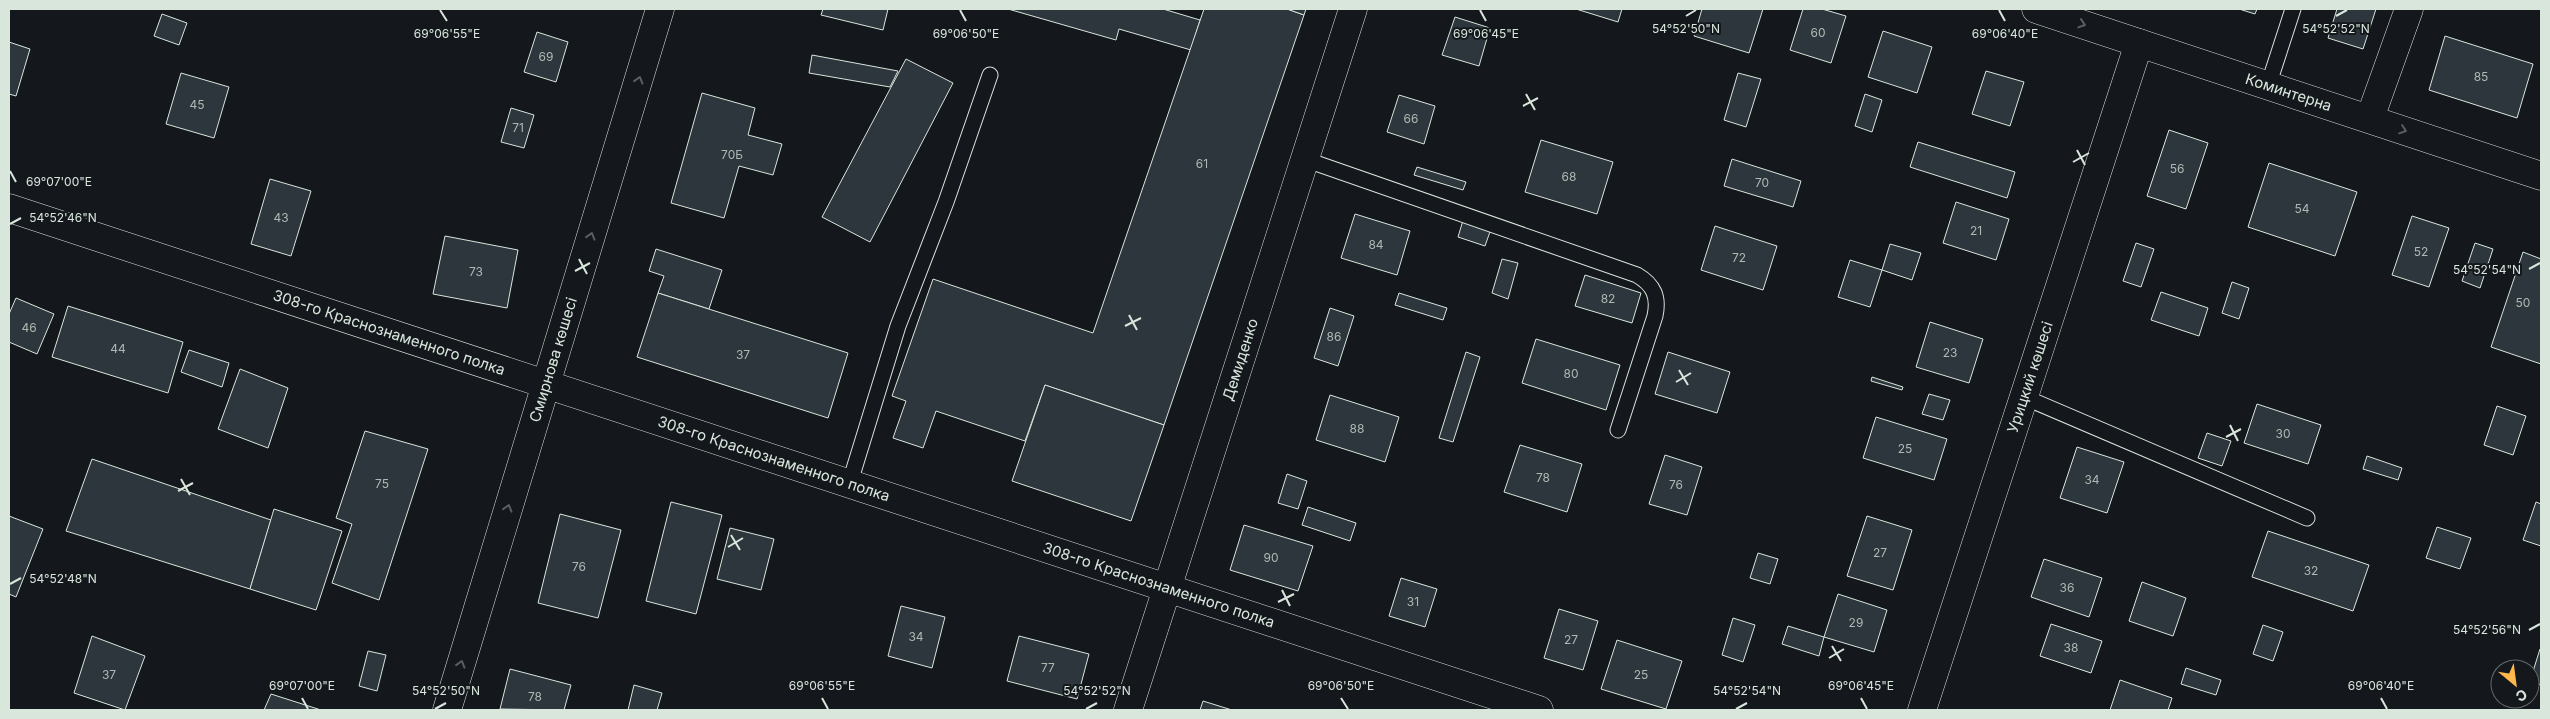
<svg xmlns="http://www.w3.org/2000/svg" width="2550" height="719" font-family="Inter,sans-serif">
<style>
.building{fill:#2c363c;stroke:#d8e6dc}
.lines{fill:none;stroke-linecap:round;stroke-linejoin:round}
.lane-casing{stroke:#d8e6dc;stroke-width:17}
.street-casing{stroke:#d8e6dc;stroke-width:29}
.secondary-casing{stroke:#d8e6dc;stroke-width:29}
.lane{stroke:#14181c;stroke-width:15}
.street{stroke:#14181c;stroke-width:28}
.secondary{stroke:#14181c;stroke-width:28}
.oneway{stroke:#59605f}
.ticks{fill:none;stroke:#d8e6dc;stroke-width:2}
.labels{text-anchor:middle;stroke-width:4;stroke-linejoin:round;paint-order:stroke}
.number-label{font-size:12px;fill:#adbab4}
.street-label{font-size:15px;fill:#d8e6dc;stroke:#14181c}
.ticks-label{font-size:12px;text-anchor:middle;fill:#d8e6dc;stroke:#14181c;stroke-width:4;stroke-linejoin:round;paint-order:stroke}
</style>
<rect width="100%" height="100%" fill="#14181c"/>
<g class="building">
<path d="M823,9H888L883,30L821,15Z"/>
<path d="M1008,9H1163L1200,20L1191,50L1119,29L1116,40Z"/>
<path d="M1204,9H1287L1304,15L1164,425L1045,385L1025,441L936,411L923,448L893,438L906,401L892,396L933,279L1093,333Z"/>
<path d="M1287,9H1306L1304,15Z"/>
<path d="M1576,9H1622L1618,22Z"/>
<path d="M1702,9H1763L1749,53L1694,36Z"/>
<path d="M1803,9H1822L1846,16L1831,63L1790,50Z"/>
<path d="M2239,9H2257L2255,14Z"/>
<path d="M2337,9H2376L2363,49L2328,38Z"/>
<path d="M162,14L187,23L179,45L154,36Z"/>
<path d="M1455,17L1490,28L1479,66L1442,55Z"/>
<path d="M1883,31L1932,47L1917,93L1868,77Z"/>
<path d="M537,32L568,42L556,82L524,72Z"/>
<path d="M2445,36L2533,64L2517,118L2429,90Z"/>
<path d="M9,42L30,49L16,96L9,94Z"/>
<path d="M812,55L898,71L890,87L809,73Z"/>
<path d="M906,59L953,83L870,242L822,217Z"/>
<path d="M1986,71L2024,82L2010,126L1972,114Z"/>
<path d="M181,73L229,87L214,138L166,124Z"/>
<path d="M1738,73L1761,79L1746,127L1724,120Z"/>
<path d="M702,93L755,108L748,135L782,144L773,175L739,166L724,218L671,203Z"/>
<path d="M1865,94L1882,100L1872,132L1855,126Z"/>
<path d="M1399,95L1435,106L1424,144L1387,132Z"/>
<path d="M511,108L534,115L524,148L501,142Z"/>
<path d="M2169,130L2208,143L2186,209L2147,196Z"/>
<path d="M1541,140L1613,162L1597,214L1525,192Z"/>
<path d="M1918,142L2015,172L2007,198L1910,167Z"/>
<path d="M1732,159L1801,181L1793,207L1724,186Z"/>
<path d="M2269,163L2357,192L2335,256L2248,227Z"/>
<path d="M1417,167L1466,182L1463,190L1414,175Z"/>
<path d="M270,179L311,191L291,256L251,244Z"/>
<path d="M1956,202L2009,219L1996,260L1943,243Z"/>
<path d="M1355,214L1410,231L1397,275L1341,258Z"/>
<path d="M2412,216L2449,228L2429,287L2392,275Z"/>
<path d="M1464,217L1492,226L1485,246L1458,237Z"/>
<path d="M1715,226L1777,246L1763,290L1701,270Z"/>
<path d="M445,236L518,250L507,308L433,294Z"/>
<path d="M2136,243L2154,249L2141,287L2123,281Z"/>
<path d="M2475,243L2493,249L2480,288L2462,281Z"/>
<path d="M1890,244L1921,253L1912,280L1882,270Z"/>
<path d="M656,249L722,270L709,309L658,293L664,276L649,271Z"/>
<path d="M2523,252L2541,259V364L2491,347Z"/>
<path d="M1502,259L1518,263L1508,299L1492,293Z"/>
<path d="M1850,260L1882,270L1870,307L1838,297Z"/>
<path d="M1585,275L1641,293L1632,323L1575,306Z"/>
<path d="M2232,282L2249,288L2239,319L2222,313Z"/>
<path d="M2161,292L2208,308L2199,336L2151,320Z"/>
<path d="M658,293L848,353L828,418L637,357Z"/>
<path d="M1399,293L1447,308L1443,320L1395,305Z"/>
<path d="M16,298L54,314L37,354L9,342V314Z"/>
<path d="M68,306L183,342L168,393L52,357Z"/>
<path d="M1330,308L1354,316L1338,366L1314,358Z"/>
<path d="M1930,322L1983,339L1969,383L1916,367Z"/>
<path d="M1536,339L1620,365L1606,410L1522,383Z"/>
<path d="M189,350L229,363L222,387L181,372Z"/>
<path d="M1466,352L1480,357L1453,442L1439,438Z"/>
<path d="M1668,352L1730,372L1717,413L1655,394Z"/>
<path d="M240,369L288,388L268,448L218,429Z"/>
<path d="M1872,377L1903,387L1902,390L1871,381Z"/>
<path d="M1045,385L1164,425L1131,521L1012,481Z"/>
<path d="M1929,394L1950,400L1943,420L1922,414Z"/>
<path d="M1330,395L1399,417L1385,462L1316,440Z"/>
<path d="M2257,404L2321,425L2308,464L2244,443Z"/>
<path d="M2497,406L2526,416L2513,455L2484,445Z"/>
<path d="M1876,417L1947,439L1934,480L1863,458Z"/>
<path d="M365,431L428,449L379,600L332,583L352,524L336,518Z"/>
<path d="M2207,433L2231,441L2222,466L2198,458Z"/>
<path d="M1520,445L1582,464L1567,512L1504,492Z"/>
<path d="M2077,447L2124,462L2107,513L2060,498Z"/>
<path d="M1665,455L1702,467L1687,515L1649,504Z"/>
<path d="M2367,456L2402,468L2398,480L2363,469Z"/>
<path d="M92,459L271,520L250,589L66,531Z"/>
<path d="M1287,474L1307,481L1298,509L1278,503Z"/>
<path d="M671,502L722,515L696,614L646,601Z"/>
<path d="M2536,502L2541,504V546L2523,540Z"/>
<path d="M1308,507L1356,523L1350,541L1302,525Z"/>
<path d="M274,509L342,531L316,610L250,589Z"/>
<path d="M560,514L621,530L598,618L538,603Z"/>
<path d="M9,516L43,529L16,597L9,594Z"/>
<path d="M1867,516L1912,530L1893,590L1847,576Z"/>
<path d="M1244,525L1313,546L1298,591L1230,570Z"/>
<path d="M2437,527L2471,538L2460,569L2426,558Z"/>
<path d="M730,528L774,539L761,590L717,579Z"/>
<path d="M2268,531L2369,565L2353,611L2252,577Z"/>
<path d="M1758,553L1778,559L1770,584L1750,578Z"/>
<path d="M2044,559L2102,578L2089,617L2031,597Z"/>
<path d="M1401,578L1437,589L1425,627L1389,616Z"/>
<path d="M2142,582L2186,598L2173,636L2129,621Z"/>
<path d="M1838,594L1887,610L1874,652L1824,637Z"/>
<path d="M901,606L945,617L932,668L888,656Z"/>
<path d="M1559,609L1598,621L1583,670L1544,658Z"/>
<path d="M1733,618L1755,625L1743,662L1722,655Z"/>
<path d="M2051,624L2102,641L2091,673L2040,656Z"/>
<path d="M2263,625L2283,632L2273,661L2253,654Z"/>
<path d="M1788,626L1824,637L1819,656L1782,644Z"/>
<path d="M92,636L145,656L125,710L74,693Z"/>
<path d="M1019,636L1089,654L1077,699L1007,681Z"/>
<path d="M1617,640L1682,661L1666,709L1601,689Z"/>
<path d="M2540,649H2541V685L2530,681Z"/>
<path d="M368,651L386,655L377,691L359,686Z"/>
<path d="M2186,668L2221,680L2216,695L2181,684Z"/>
<path d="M510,669L571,685L564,710L500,709Z"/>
<path d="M2120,680L2172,698L2168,710H2110Z"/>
<path d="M634,685L662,693L657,710H628Z"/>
<path d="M271,694L321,710H264Z"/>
<path d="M1203,701L1232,710H1200Z"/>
</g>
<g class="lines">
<defs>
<g id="lane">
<path d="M2268,86L2293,9"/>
<path d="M1304,159L1637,275C1654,285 1659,297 1655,316L1618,430"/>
<path d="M2024,397L2307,518"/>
<path d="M850,482L898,326L946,202L990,75"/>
</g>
<g id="street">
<path id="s1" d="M2036,9L2541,176"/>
<path d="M2370,118L2409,9"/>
<path id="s2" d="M9,208L1539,710"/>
<path id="s3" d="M1128,710L1353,9"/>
<path id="s4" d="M1922,710L2139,43"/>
</g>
<g id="secondary">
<path id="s5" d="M447,710L660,9"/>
</g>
</defs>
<use href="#lane" class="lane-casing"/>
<use href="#street" class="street-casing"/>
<use href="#secondary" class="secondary-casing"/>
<use href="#lane" class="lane"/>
<use href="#street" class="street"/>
<use href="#secondary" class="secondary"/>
</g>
<defs><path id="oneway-chevron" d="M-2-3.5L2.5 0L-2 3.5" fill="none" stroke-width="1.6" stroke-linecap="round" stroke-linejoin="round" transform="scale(1.25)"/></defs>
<g class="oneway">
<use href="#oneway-chevron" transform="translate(2082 24) rotate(18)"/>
<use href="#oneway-chevron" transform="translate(639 80) rotate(-73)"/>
<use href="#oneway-chevron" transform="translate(2403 130) rotate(19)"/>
<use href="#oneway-chevron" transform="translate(591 236) rotate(-73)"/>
<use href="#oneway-chevron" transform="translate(508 508) rotate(-73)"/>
<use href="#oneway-chevron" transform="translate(461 664) rotate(-73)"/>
</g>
<path class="ticks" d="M440,10L447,21M960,10L966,21M1480,10L1486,21M1999,10L2005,21M1686,16L1696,10M2336,16L2347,10M1526,94L1535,110M1523,106L1538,98M2077,150L2085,165M2073,162L2089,153M10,171L16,182M10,224L21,218M579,259L587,274M2529,269L2540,263M575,271L590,263M1129,315L1137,330M1125,326L1141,318M1679,370L1688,385M1676,382L1691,373M2230,425L2238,441M2226,437L2241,429M181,479L190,495M178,491L193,483M731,535L740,550M728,547L743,538M10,584L21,578M1282,590L1290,606M1278,602L1294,594M2529,630L2540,624M1832,646L1841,661M1829,658L1844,649M302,698L308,709M822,698L828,709M1341,698L1348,709M1861,698L1867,709M2381,698L2387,709M435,709L446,703M1086,709L1097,703M1736,709L1747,703"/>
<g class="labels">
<g class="number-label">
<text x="1818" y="37">60</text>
<text x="546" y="61">69</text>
<text x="2481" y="81">85</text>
<text x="197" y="109">45</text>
<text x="1411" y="123">66</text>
<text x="518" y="132">71</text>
<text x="732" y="159">70Б</text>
<text x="1202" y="168">61</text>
<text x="2177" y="173">56</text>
<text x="1569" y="181">68</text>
<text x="1762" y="187">70</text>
<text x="2302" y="213">54</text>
<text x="281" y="222">43</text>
<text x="1976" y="235">21</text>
<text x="1376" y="249">84</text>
<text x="2421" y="256">52</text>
<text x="1739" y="262">72</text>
<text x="476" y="276">73</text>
<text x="1608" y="303">82</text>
<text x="2523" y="307">50</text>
<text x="29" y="332">46</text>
<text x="1334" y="341">86</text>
<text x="118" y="353">44</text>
<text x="1950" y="357">23</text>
<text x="743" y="359">37</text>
<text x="1571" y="378">80</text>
<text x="1357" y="433">88</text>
<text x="2283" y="438">30</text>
<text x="1905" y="453">25</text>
<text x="1543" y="482">78</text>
<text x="2092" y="484">34</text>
<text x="382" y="488">75</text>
<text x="1676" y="489">76</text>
<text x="1880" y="557">27</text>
<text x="1271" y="562">90</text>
<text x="579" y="571">76</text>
<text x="2311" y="575">32</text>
<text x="2067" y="592">36</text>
<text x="1413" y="606">31</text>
<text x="1856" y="627">29</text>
<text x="916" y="641">34</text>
<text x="1571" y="644">27</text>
<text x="2071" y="652">38</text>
<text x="1048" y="672">77</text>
<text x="109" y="679">37</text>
<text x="1641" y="679">25</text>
<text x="535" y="701">78</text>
</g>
<g class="street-label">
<text dy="5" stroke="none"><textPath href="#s1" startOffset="266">Коминтерна</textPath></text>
<text dy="5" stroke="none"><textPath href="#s2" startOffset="400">308-го Краснознаменного полка</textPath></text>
<text dy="5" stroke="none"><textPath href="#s3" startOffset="368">Демиденко</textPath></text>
<text dy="5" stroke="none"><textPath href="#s5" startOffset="366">Смирнова көшесі</textPath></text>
<text dy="5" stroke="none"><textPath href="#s4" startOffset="350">Урицкий көшесі</textPath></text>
<text dy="5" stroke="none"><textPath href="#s2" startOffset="805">308-го Краснознаменного полка</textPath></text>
<text dy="5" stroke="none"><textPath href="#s2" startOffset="1210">308-го Краснознаменного полка</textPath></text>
</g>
</g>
<g class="ticks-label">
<text x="1686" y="33">54°52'50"N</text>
<text x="2336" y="33">54°52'52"N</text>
<text x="447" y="38">69°06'55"E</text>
<text x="966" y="38">69°06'50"E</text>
<text x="1486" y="38">69°06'45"E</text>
<text x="2005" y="38">69°06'40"E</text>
<text x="59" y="186">69°07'00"E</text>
<text x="63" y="222">54°52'46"N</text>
<text x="2487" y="274">54°52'54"N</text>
<text x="63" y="583">54°52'48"N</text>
<text x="2487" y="634">54°52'56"N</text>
<text x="302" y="690">69°07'00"E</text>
<text x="822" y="690">69°06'55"E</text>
<text x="1341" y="690">69°06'50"E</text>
<text x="1861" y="690">69°06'45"E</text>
<text x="2381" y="690">69°06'40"E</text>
<text x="446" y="695">54°52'50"N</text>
<text x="1097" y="695">54°52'52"N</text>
<text x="1747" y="695">54°52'54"N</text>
</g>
<rect width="2550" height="719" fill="none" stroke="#d8e6dc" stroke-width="20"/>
<g transform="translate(2515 684) rotate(151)"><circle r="24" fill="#14181c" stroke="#626a69"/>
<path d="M0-4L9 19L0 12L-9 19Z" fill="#ffb74d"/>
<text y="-8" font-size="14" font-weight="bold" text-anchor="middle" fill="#d8e6dc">С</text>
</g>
</svg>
